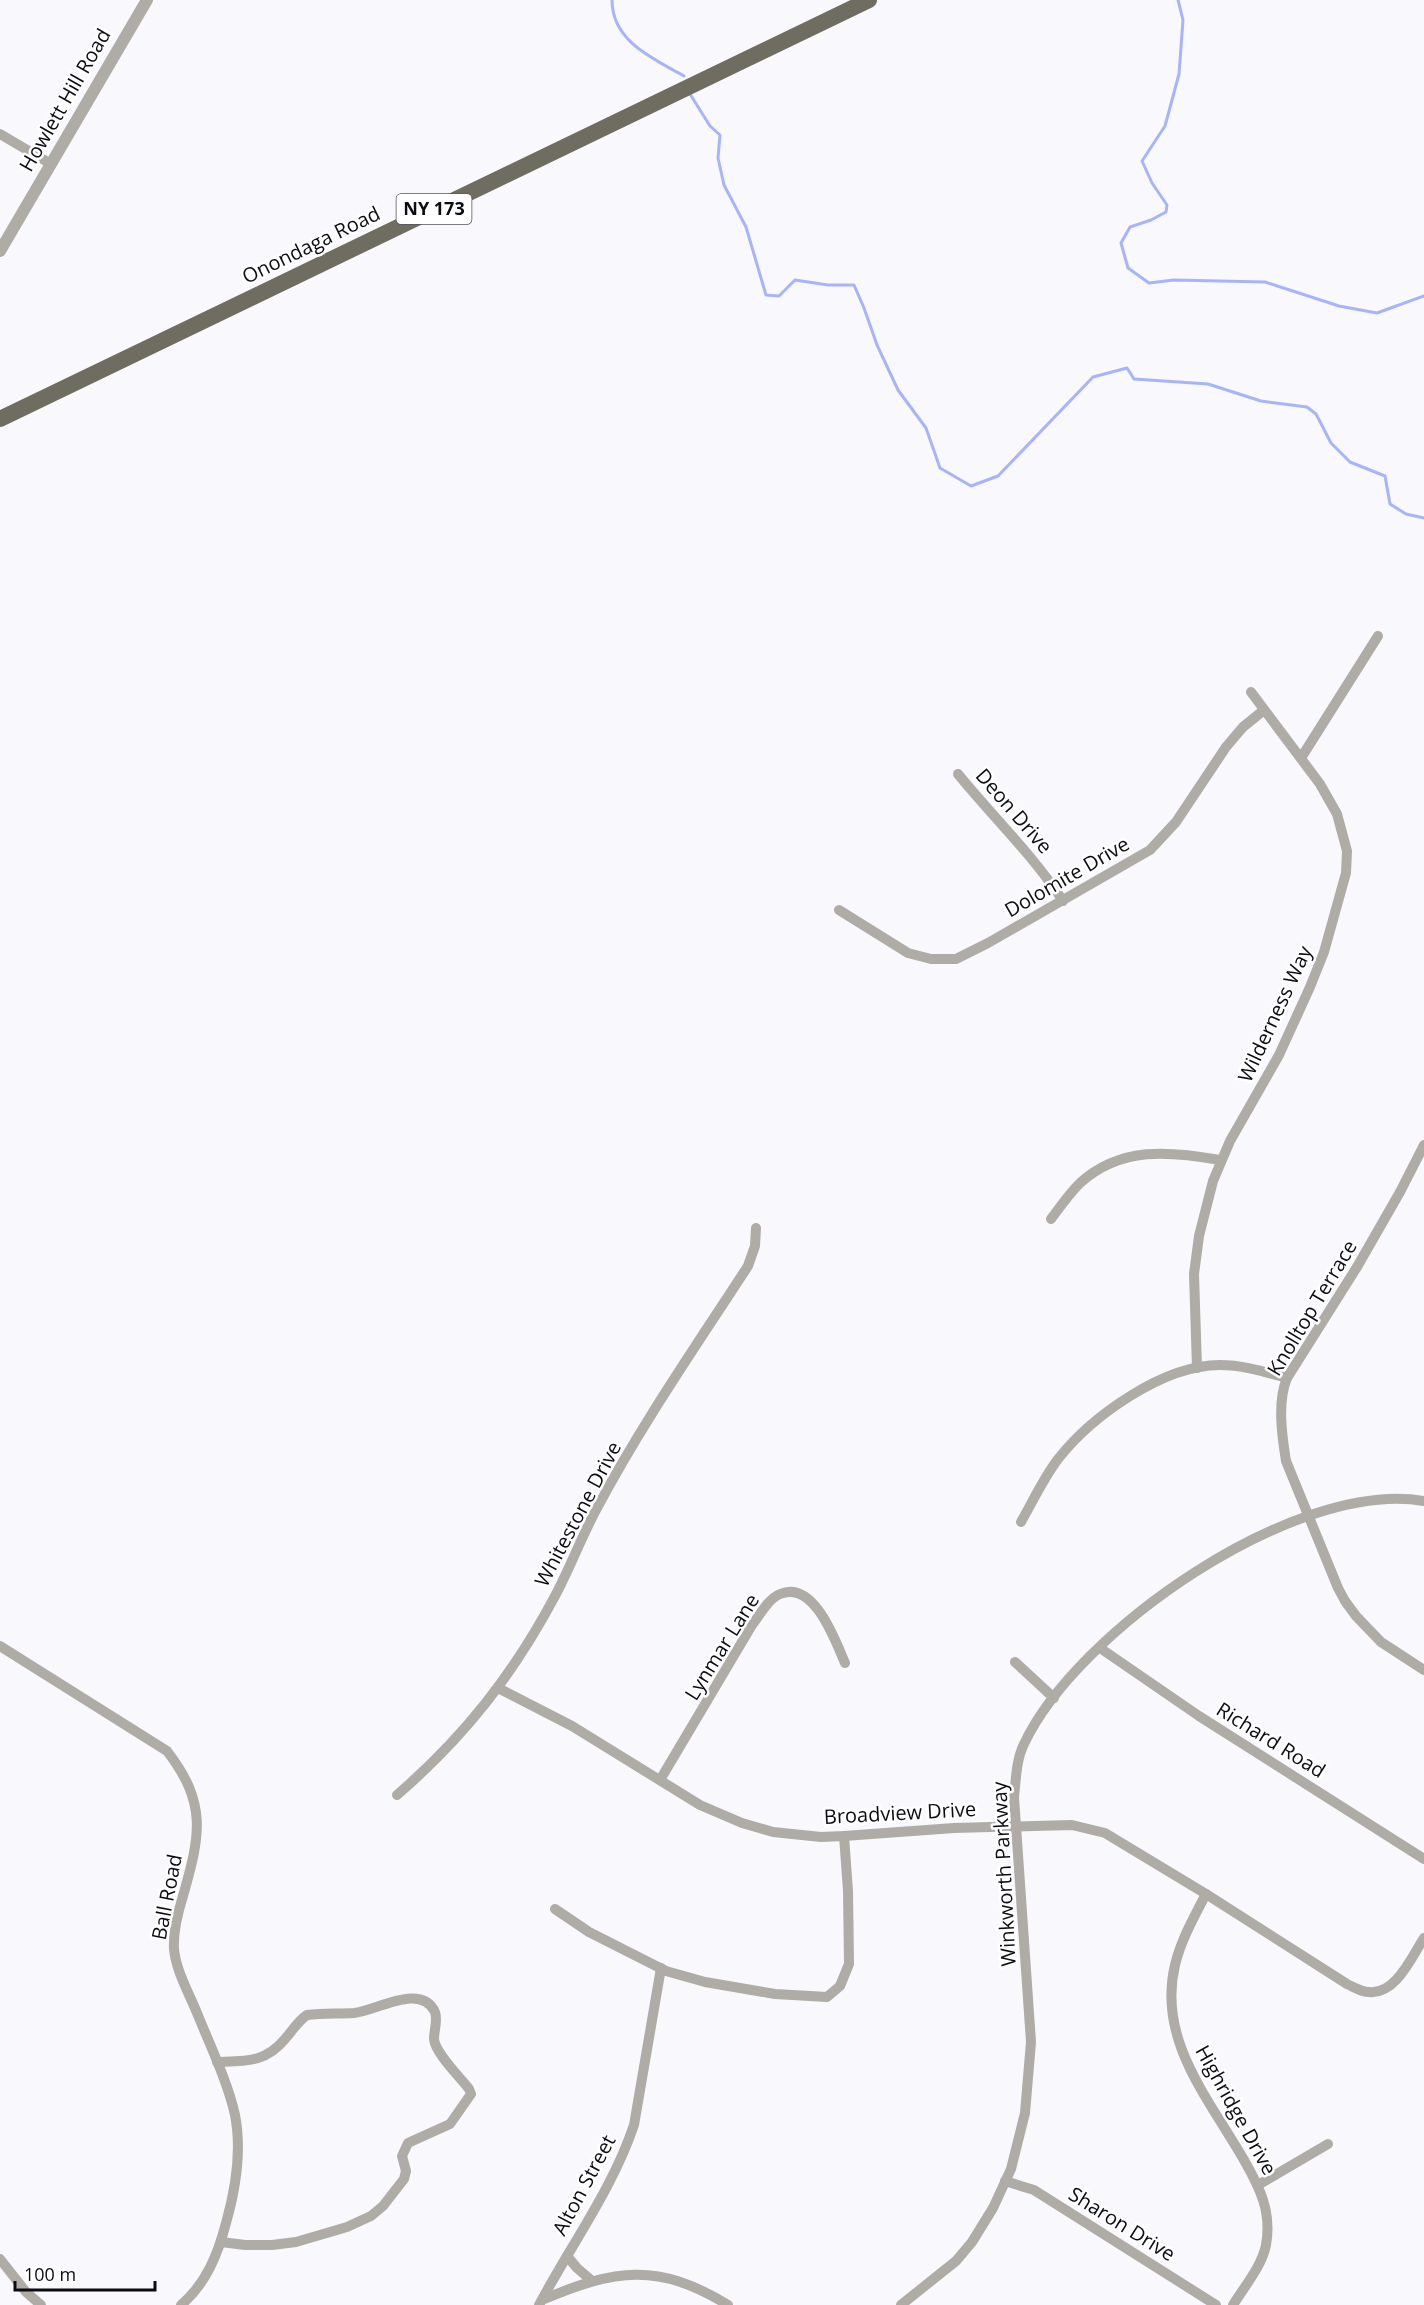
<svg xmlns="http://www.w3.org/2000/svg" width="1424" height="2305" font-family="'Open Sans',sans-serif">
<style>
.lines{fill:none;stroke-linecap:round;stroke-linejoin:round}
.stream{stroke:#a7b4fc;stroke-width:3}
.minor{stroke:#aeaca5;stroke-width:10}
.tertiary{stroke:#aeaca5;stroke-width:12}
.primary{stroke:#6f6c60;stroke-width:16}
.labels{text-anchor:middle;stroke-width:5;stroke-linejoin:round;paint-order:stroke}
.shield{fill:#fff;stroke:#545558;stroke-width:1.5}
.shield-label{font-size:18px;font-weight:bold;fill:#0a0c11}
.street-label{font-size:20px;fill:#0a0c11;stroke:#fff}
</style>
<rect width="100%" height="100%" fill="#f9f9fd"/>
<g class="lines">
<g class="stream">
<path d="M612,0C612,41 652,58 684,76"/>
<path d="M1178,0L1183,20L1179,74L1165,126L1142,161L1152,183L1167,205L1166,212L1151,220L1130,227L1121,243L1128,268L1149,283L1174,280L1265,282L1339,306L1377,313L1424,296"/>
<path d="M690,94L710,126L720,135L718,158L724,185L746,227L766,295L779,296L795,280L828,285H854L864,308L877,345L898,390L926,428L940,468L971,486L998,476L1093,377L1127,368L1134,379L1208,384L1261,401L1307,407L1316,414L1331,443L1350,462L1385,476L1390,504L1406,514L1424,518"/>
</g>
<g class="minor">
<path d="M0,134L51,164"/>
<path d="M1301,758L1378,636"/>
<path d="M958,774C993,817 1032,854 1063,901"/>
<path d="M839,910L908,953L931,959H956L988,943L1150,850L1176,822L1226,747L1243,727L1264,710"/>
<path d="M1424,1145L1400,1192L1357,1267L1287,1378C1277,1402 1282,1436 1286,1461L1338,1588L1345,1601L1356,1616L1381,1642L1424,1670"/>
<path d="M1051,1219C1060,1207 1069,1194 1080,1183C1121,1146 1170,1151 1220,1160"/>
<path d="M1197,1368L1194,1274L1199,1236L1213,1181L1230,1141L1279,1055L1310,987L1324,952L1346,873L1347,851L1337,814L1320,784L1251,692"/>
<path d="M1021,1522C1033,1501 1043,1479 1058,1459C1092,1416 1163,1365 1220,1365C1243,1365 1265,1372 1287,1378"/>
<path d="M0,1646L167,1751C208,1804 200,1836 183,1896C178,1912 173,1932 174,1949C176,1971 189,1993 197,2013C210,2045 228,2083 235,2115C242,2151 236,2188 226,2223C218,2254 206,2284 181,2305"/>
<path d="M1100,1648L1199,1716L1424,1859"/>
<path d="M1015,1662L1054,1698"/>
<path d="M498,1688L572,1726L700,1805L742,1823L773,1832L821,1837L844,1836L954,1828L1072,1825L1105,1833L1206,1894L1347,1984C1354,1987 1361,1992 1369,1992C1396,1995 1412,1956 1424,1938"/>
<path d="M660,1780L752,1625C760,1615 768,1599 780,1594C814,1580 835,1640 845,1663"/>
<path d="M397,1795C464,1737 513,1675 555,1596C570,1568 581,1538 596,1510C641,1425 696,1346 748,1266L755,1246L756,1228"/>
<path d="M1206,1894C1194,1917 1181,1940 1175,1965C1157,2040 1209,2099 1244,2160C1260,2188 1272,2212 1266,2245C1262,2266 1244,2287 1233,2305"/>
<path d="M555,1909L589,1932L666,1971L705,1982L775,1994L827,1997L840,1986L849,1964L848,1891L844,1836"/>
<path d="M217,2062C246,2061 265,2063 285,2039C292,2031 298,2021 307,2015C323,2013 338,2014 354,2013C376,2011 421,1982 435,2012C438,2020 434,2030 434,2039C435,2053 460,2077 469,2089L471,2094L450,2124L408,2143L402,2156L406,2171L404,2179L383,2206L371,2216L347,2227L296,2242L272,2245H245L221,2242"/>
<path d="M1005,2181L1034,2190L1216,2305"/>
<path d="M1258,2185L1328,2144"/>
<path d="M567,2256L577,2268L591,2280"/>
<path d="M0,2259L26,2292L41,2305"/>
<path d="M542,2300C615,2269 658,2262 728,2305"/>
<path d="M539,2305C571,2245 612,2190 634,2125L661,1968"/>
<path d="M901,2305L956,2261L972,2242L993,2208L1011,2169L1025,2113L1031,2042L1014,1797C1016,1780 1016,1760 1024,1744C1077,1631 1295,1479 1424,1501"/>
</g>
<path class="tertiary" d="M0,251L147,0"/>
<path class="primary" d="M0,419L869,0"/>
</g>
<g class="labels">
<rect class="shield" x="396.5" y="194" width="75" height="30" rx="4.5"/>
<g class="shield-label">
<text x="434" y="215">NY 173</text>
</g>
<g class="street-label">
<text transform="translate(65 100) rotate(-60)" y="7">Howlett Hill Road</text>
<text transform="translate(311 245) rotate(-26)" y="7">Onondaga Road</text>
<text transform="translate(1014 811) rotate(49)" y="7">Deon Drive</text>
<text transform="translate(1067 877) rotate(-30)" y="7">Dolomite Drive</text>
<text transform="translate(1275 1014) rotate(-65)" y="7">Wilderness Way</text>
<text transform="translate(1312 1308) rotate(-59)" y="7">Knolltop Terrace</text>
<text transform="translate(578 1514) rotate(-62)" y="7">Whitestone Drive</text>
<text transform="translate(722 1647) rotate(-58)" y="7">Lynmar Lane</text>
<text transform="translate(1271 1740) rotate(32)" y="7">Richard Road</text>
<text transform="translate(900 1813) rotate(-3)" y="7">Broadview Drive</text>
<text transform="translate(1004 1874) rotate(-93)" y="7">Winkworth Parkway</text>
<text transform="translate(167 1897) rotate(-79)" y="7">Ball Road</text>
<text transform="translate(1236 2110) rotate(61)" y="7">Highridge Drive</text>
<text transform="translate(584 2185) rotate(-62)" y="7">Alton Street</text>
<text transform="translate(1122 2224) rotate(32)" y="7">Sharon Drive</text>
</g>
</g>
<path d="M15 2281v9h140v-9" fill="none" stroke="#0a0c11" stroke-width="3"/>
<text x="24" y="2281" font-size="18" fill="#0a0c11" stroke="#ffffff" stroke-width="4.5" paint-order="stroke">100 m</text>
</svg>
